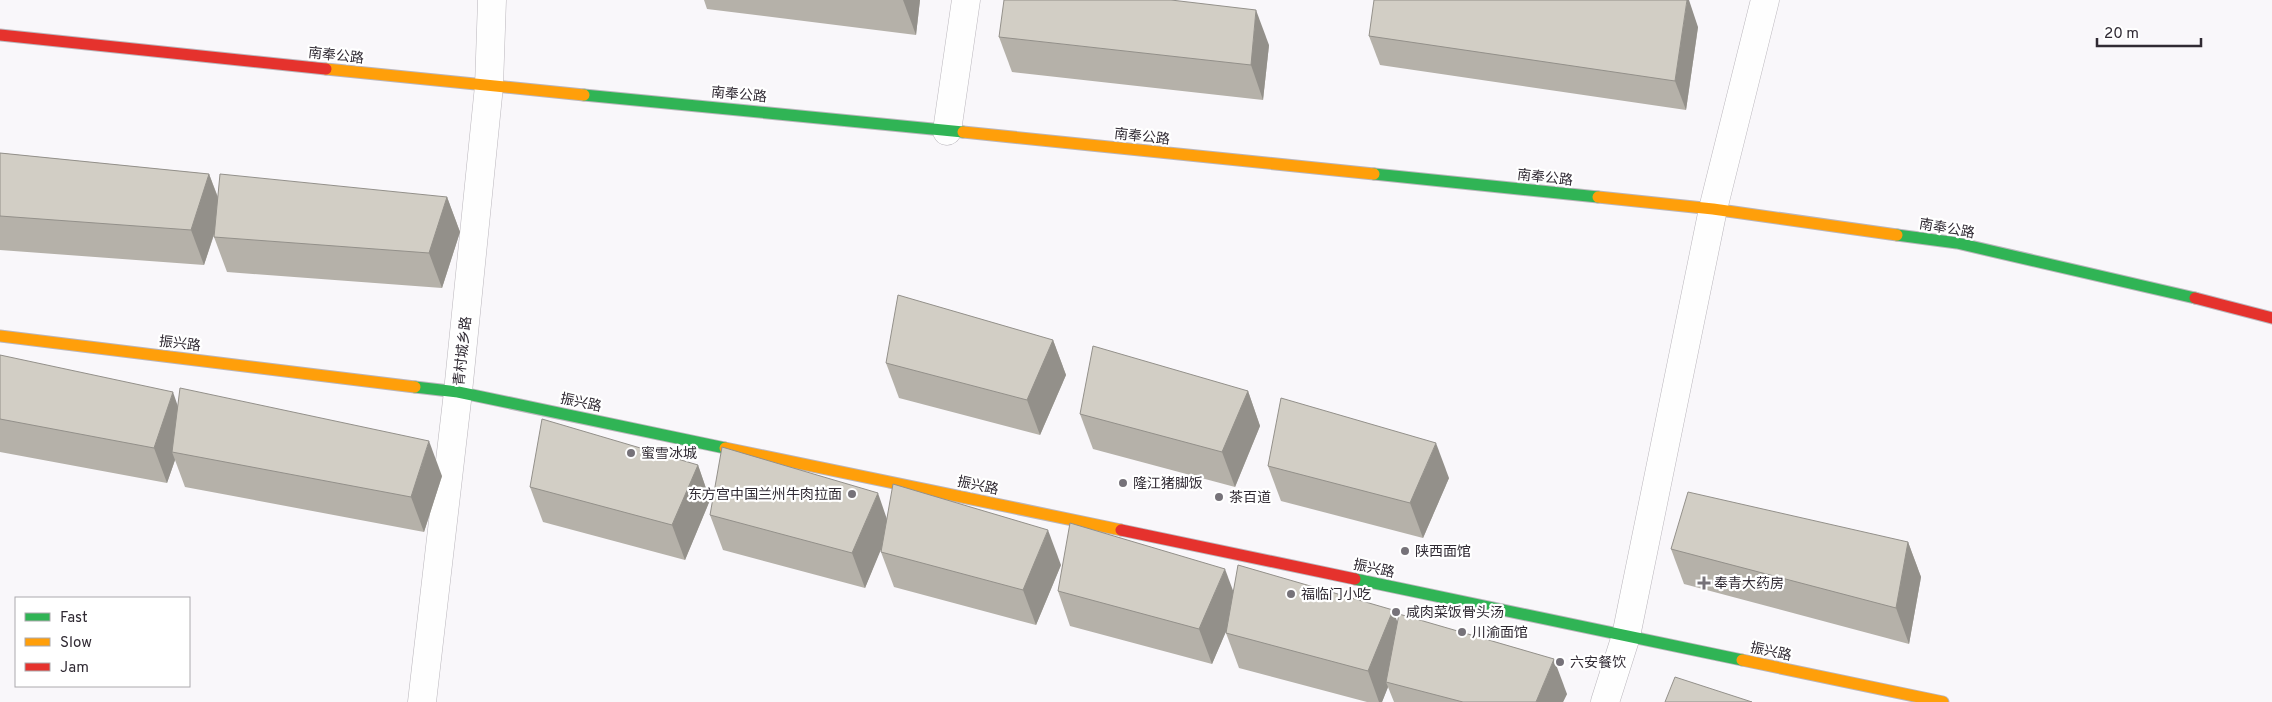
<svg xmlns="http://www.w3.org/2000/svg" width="2272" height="702" font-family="Overpass,'Noto Sans SC',sans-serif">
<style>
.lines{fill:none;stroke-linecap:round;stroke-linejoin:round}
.street-casing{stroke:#bab6bc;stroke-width:29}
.fast-casing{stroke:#bab6bc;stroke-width:13}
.slow-casing{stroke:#bab6bc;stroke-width:13}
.jam-casing{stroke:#bab6bc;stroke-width:13}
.street{stroke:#fefefe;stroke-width:28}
.fast{stroke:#30b455;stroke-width:11}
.slow{stroke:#ff9f0a;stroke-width:11}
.jam{stroke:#e5322d;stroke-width:11}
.wall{fill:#b5b1a9}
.shaded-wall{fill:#93908a}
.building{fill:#d2cec5;stroke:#93908a}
.poi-dot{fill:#767279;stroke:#fff;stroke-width:2}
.labels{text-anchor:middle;stroke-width:4.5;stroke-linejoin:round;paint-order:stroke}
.street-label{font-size:14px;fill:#302a33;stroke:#fff}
.poi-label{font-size:14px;fill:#302a33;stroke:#fff;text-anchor:start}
</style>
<rect width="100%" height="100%" fill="#f9f7fa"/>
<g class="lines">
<defs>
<g id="street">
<path d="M947,131L966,0"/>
<path d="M422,702L458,392L489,86L492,0"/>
<path d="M1605,702L1626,636L1713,209L1765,0"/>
</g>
<g id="fast">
<path d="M584,95L963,132"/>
<path d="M1374,174L1598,197"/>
<path d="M1897,235L1957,243L2195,298"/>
<path d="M415,387L458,392L725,448"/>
<path d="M1355,579L1742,660"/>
</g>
<g id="slow">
<path d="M326,69L584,95"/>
<path d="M963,132L1374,174"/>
<path d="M1598,197L1713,209L1897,235"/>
<path d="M0,336L415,387"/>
<path d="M725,448L1121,530"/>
<path d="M1742,660L1943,702"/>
</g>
<g id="jam">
<path d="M0,35L326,69"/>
<path d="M2195,298L2272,318"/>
<path d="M1121,530L1355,579"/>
</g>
</defs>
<use href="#street" class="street-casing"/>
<use href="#fast" class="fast-casing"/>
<use href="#slow" class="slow-casing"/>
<use href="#jam" class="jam-casing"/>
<use href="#street" class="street"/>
<use href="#fast" class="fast"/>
<use href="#slow" class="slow"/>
<use href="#jam" class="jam"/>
</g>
<g class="wall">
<path d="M704,0H920L916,35L707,9Z"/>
<path d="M1698,27L1686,110L1380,65L1369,36Z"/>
<path d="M999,37L1269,45L1263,100L1012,72Z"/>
<path d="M0,153L209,174L218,197H447L460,232L442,288L227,272L214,237L215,232L204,265L0,250Z"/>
<path d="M1053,340L1066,375L1040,435L899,398L886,363Z"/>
<path d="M0,355L178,407L442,476L424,532L185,487L175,460L167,483L0,452Z"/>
<path d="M1248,391L1260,426L1235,487L1093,449L1080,414Z"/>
<path d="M698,465L710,500L685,560L543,522L530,487Z"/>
<path d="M1268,466L1449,478L1423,538L1281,501Z"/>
<path d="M710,515L887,519L1061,565L1036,625L894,587L881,552V548L865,588L723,550Z"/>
<path d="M1908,542L1921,577L1909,644L1684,584L1671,549Z"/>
<path d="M1058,591L1233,592L1397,622L1567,694L1563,702H1394L1388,687L1382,702H1367L1239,668L1226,633V631L1212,664L1070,626Z"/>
</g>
<g class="shaded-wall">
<path d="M903,0H920L916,35Z"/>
<path d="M1687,0H1689L1698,27L1686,110L1675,81Z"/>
<path d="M1256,10L1269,45L1263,100L1251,65Z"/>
<path d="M209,174L222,209L204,265L191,230Z"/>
<path d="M447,197L460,232L442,288L429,253Z"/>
<path d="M1053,340L1066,375L1040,435L1027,400Z"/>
<path d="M1248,391L1260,426L1235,487L1222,452Z"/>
<path d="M173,392L185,427L172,452L175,460L167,483L154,448Z"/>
<path d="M429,441L442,476L424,532L411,497Z"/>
<path d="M1436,443L1449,478L1423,538L1410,503Z"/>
<path d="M698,465L710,500L685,560L672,525Z"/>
<path d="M878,493L890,528L865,588L852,553Z"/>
<path d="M1048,530L1061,565L1036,625L1023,590Z"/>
<path d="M1908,542L1921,577L1909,644L1896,608Z"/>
<path d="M1225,569L1238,604L1212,664L1199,629Z"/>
<path d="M1393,610L1406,645L1386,682L1388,687L1382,702H1379L1368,671Z"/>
<path d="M1554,659L1567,694L1563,702H1536Z"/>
</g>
<g class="building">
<path d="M1004,0H1171L1256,10L1251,65L999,37Z"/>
<path d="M1374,0H1687L1675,81L1369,36Z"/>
<path d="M0,153L209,174L191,230L0,216Z"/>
<path d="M220,174L447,197L429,253L214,237Z"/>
<path d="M898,295L1053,340L1027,400L886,363Z"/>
<path d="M1093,346L1248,391L1222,452L1080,414Z"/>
<path d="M0,355L173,392L154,448L0,419Z"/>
<path d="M180,388L429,441L411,497L172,452Z"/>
<path d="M1281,398L1436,443L1410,503L1268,466Z"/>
<path d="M542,419L698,465L672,525L530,487Z"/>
<path d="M722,447L878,493L852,553L710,515Z"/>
<path d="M893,484L1048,530L1023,590L881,552Z"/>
<path d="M1688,492L1908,542L1896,608L1671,549Z"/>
<path d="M1070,523L1225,569L1199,629L1058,591Z"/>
<path d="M1238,565L1393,610L1368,671L1226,633Z"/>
<path d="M1399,614L1554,659L1536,702H1463L1386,682Z"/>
<path d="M1675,677L1752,702H1665Z"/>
</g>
<g class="poi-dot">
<circle cx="631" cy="453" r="5"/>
<circle cx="1123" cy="483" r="5"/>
<circle cx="852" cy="494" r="5"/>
<circle cx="1219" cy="497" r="5"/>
<circle cx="1405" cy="551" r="5"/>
<path d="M1701.5 575.5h5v5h5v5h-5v5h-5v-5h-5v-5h5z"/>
<circle cx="1291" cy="594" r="5"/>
<circle cx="1396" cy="612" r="5"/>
<circle cx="1462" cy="632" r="5"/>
<circle cx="1560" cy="662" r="5"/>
</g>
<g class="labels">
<g class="street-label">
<text transform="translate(336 55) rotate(6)" y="5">南奉公路</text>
<text transform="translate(739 94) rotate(5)" y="5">南奉公路</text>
<text transform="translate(1142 136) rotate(6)" y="5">南奉公路</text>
<text transform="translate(1545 177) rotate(6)" y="5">南奉公路</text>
<text transform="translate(1947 228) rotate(10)" y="5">南奉公路</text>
<text transform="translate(180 343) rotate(7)" y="5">振兴路</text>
<text transform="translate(462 351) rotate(-84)" y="5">青村城乡路</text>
<text transform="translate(581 402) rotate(12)" y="5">振兴路</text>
<text transform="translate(978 485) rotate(12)" y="5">振兴路</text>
<text transform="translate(1374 568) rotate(12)" y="5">振兴路</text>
<text transform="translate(1771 651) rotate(12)" y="5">振兴路</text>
</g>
<g class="poi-label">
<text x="641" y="458">蜜雪冰城</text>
<text x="1133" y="488">隆江猪脚饭</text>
<text x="842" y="499" text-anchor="end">东方宫中国兰州牛肉拉面</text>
<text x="1229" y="502">茶百道</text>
<text x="1415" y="556">陕西面馆</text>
<text x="1714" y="588">奉青大药房</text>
<text x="1301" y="599">福临门小吃</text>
<text x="1406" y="617">咸肉菜饭骨头汤</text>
<text x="1472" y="637">川渝面馆</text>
<text x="1570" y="667">六安餐饮</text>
</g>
</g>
<rect x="15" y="597" width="175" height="90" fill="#ffffff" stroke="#acaaad"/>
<rect x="25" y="613" width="25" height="8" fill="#30b455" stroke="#acaaad"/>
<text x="60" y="622" font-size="15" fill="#302a33">Fast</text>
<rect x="25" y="638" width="25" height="8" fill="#ff9f0a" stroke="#acaaad"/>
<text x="60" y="647" font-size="15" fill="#302a33">Slow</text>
<rect x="25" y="663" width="25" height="8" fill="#e5322d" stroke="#acaaad"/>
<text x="60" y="672" font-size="15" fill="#302a33">Jam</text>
<path d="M2097 38v8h104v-8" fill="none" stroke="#302a33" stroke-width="2.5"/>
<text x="2104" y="38" font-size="15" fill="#302a33" stroke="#ffffff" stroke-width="4" paint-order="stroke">20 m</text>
</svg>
